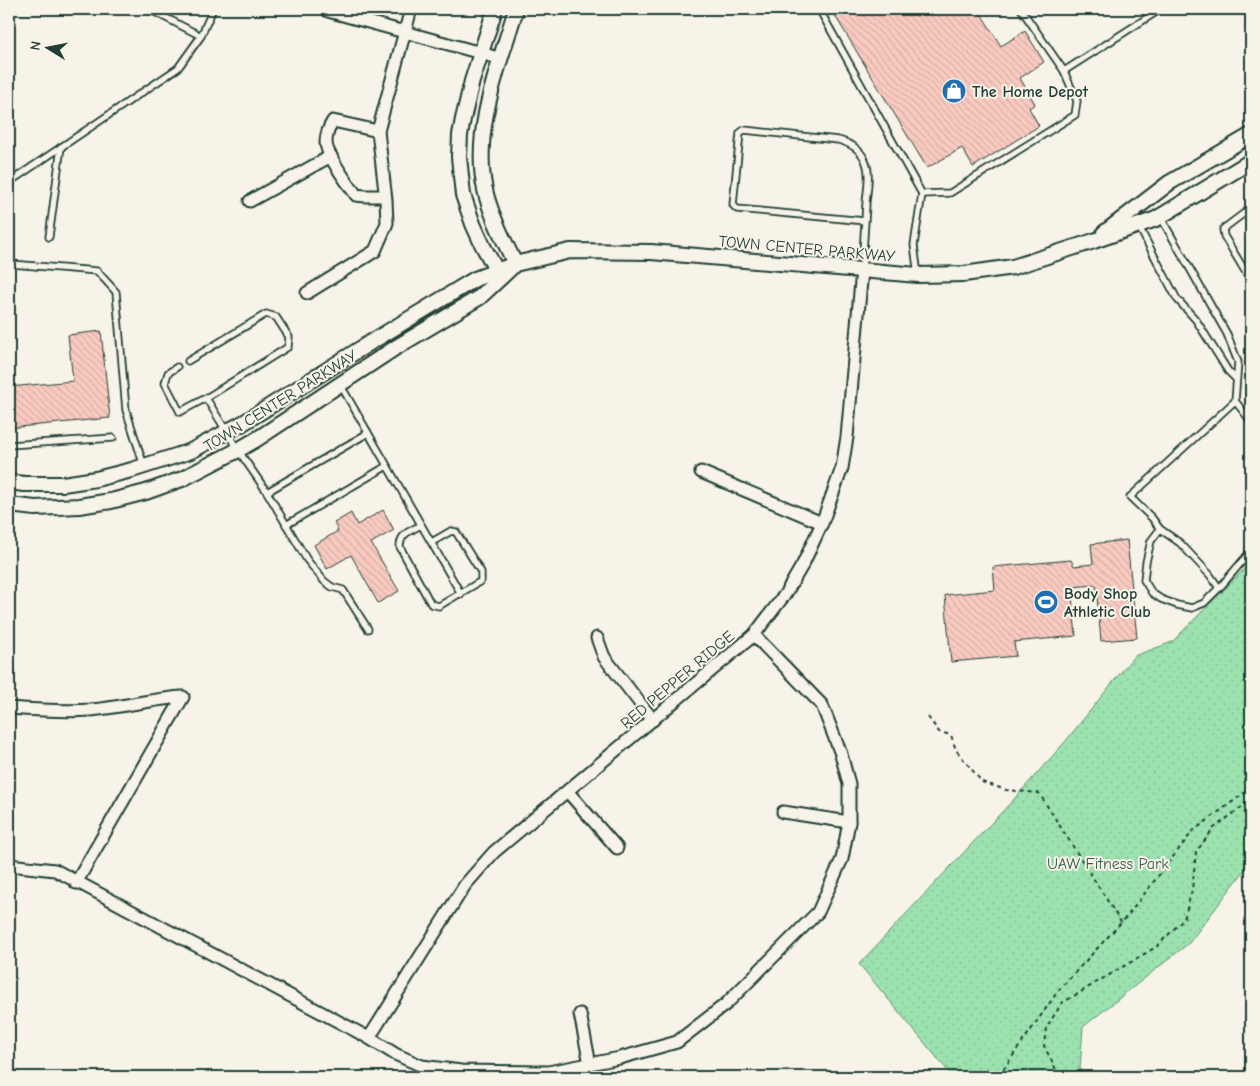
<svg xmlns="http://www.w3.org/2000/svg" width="1260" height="1086" font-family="'Comic Neue',sans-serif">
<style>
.park{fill:url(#park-dots);stroke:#5e9072}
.building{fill:url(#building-back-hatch);stroke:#1f3d34}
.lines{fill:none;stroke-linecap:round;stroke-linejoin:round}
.service-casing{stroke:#1f3d34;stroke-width:9}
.minor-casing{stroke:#1f3d34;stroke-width:15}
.tertiary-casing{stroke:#1f3d34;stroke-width:18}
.path{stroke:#1f3d34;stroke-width:2;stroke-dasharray:4 4;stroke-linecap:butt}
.service{stroke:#f7f3e8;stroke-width:5.5}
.minor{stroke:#f7f3e8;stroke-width:11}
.tertiary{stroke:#f7f3e8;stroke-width:14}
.labels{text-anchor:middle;stroke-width:4;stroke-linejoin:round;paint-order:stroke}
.poi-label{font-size:16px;font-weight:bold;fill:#1f3d34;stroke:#f7f3e8;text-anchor:start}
.street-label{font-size:16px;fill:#1f3d34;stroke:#f7f3e8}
.park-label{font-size:16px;fill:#385e4d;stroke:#f7f3e8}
</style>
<defs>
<pattern id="park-dots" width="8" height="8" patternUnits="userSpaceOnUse" patternTransform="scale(1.25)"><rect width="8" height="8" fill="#9ce2af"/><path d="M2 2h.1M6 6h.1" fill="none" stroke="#86c397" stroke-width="1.8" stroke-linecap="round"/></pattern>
<pattern id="building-back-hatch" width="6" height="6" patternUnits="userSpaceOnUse" patternTransform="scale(1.25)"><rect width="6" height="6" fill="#facbc0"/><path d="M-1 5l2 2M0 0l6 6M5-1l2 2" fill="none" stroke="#d6afa6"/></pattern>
</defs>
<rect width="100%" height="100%" fill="#f7f3e8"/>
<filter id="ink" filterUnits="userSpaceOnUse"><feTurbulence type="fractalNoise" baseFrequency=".02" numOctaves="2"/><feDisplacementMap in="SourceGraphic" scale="10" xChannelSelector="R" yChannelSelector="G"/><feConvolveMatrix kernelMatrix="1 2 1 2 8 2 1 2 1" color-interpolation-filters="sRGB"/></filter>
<g filter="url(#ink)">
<path class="park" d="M1251,562V862L1189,943L1083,1027L1080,1069L1084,1077H953L859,964L1015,798L1065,742L1134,656L1172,642Z"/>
<g class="building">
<path d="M831,9H978L1001,46L1025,31L1044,62L1020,78L1035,104L1029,108L1039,126L973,167L962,148L927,168Z"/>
<path d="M101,331L110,418L9,428V387L73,381L68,335Z"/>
<path d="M383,510L394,530L371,543L399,591L378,603L351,555L327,569L314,545L338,531L334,523L351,513L357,525Z"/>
<path d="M1127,540L1137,638L1101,641L1096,585L1071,587L1076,636L1014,642L1016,656L951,662L945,595L995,590L993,567L1071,560L1074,566L1093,564L1091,544Z"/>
</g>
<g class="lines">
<defs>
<g id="service">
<path d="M149,9L201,36"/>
<path d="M819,9L922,194L914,245L918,275"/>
<path d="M1064,71L1161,9"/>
<path d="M1246,166L1251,177"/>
<path d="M9,181H11L178,68L201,36L213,9"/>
<path d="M922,194L950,193L1075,115L1077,101L1064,71L1021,9"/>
<path d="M1251,208L1223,229L1224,236L1251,281"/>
<path d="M1160,216L1227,334L1238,362L1235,401L1130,497L1152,518L1160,529L1151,541L1146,562L1144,580L1152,593L1161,599L1177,605L1192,608L1204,603L1222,585L1251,551"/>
<path d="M1138,225L1177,299L1196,320L1228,371L1236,379"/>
<path d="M49,237L61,147"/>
<path d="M9,267L11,264L97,271L116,292L126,410L144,466"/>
<path d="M862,270C863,248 865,226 866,203C867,190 871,173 865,160C860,149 850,143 838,140L744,130L740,133L733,205L737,209L865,221"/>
<path d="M177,367L168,373L165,383L180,412L206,398L288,347L289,337L276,317L266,314L188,361"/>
<path d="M340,384L461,594"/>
<path d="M206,398L238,450L267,492L307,560L324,581L332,587L343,590L368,629"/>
<path d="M1235,401L1251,421"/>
<path d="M9,445L113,438"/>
<path d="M267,492L368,433"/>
<path d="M286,525L387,466"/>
<path d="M421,525C411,531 400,533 400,547L431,604L439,606L481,581V572L456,532L451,531L432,542"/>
<path d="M1160,529L1180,543L1210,575L1219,588"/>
</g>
<g id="minor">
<path d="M328,11L481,53L501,59"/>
<path d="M378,131L333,121C329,127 326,135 326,143C327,157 348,183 356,195L365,196H385"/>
<path d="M250,201L331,156"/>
<path d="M307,293L375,251L387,223L386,200L378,131L411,9"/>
<path d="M701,472L822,523"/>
<path d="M597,638L604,657L653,720"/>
<path d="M9,708C36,710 64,712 91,710C122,707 152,699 183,697L76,883"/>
<path d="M568,792L617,848"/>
<path d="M783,812L849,822"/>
<path d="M9,865L55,870L369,1038L395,1054L422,1066L461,1071L548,1072L620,1058L677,1042L726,1004L818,912L842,859L849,822V784L841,754L822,705L754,635"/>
<path d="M580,1014L590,1064"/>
<path d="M369,1038L465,885L494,852L754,635L786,593L803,564L822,523L842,468L847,437L862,270"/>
</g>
<g id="tertiary">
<path d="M495,9L472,81L463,119L460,135L459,157L463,195L473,224L483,246L500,277"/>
<path d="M1104,233L1169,183L1251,135"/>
<path d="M515,264C504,240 491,216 485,190C472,130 499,66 516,9"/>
<path d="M9,482L24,484H63L96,479L132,470L191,451L243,423L371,342L475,279L515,264L570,251L651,252L918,275L964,274L1013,267L1094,241L1156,219L1251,161"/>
<path d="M9,505L35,508L79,506L111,501L146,492L182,479L238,450L257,439L395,348L480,297L511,268"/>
</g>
</defs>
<use href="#service" class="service-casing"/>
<use href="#minor" class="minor-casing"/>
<use href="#tertiary" class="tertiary-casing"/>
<g class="path">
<path d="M928,717L939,732L951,735L956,750L982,782L1006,790L1039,793L1121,922"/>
<path d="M1000,1077L1003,1070L1058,991L1128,915L1193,831L1251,788"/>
<path d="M1058,1077L1054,1065L1044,1046L1046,1028L1062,1003L1156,947L1184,919L1192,890L1196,852L1214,828L1251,800"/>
</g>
<use href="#service" class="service"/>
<use href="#minor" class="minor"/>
<use href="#tertiary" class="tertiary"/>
</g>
</g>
<defs>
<symbol id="shop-disc" viewBox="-11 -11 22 22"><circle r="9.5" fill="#1f6fb2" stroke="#f7f3e8"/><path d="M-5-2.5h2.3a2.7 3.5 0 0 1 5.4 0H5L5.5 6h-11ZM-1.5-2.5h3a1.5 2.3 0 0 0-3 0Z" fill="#fff"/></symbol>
<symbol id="stadium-disc" viewBox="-11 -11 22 22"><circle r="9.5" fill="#1f6fb2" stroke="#f7f3e8"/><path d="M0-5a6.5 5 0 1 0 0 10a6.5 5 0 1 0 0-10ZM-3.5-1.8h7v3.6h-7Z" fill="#fff"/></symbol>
</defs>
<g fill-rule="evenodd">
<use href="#shop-disc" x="940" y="77" width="28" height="28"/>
<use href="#stadium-disc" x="1032" y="588" width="28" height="28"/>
</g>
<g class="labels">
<g class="poi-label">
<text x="972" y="97">The Home Depot</text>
<text x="1064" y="599">Body Shop<tspan x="1064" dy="18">Athletic Club</tspan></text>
</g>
<g class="street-label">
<text transform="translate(807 248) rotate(5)" y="6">TOWN CENTER PARKWAY</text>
<text transform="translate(280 400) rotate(-32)" y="6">TOWN CENTER PARKWAY</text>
<text transform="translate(677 679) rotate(-40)" y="6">RED PEPPER RIDGE</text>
</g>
<g class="park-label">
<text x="1108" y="869">UAW Fitness Park</text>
</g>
</g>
<rect width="1260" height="1086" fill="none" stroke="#f7f3e8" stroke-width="30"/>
<rect x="15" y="15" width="1230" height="1056" fill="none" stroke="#1f3d34" stroke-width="2" filter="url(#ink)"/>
<g transform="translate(48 48) rotate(280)" stroke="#f7f3e8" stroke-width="4" paint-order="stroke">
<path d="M0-4L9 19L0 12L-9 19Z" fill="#1f3d34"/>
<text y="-8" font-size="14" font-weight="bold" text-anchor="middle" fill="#1f3d34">N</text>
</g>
</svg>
